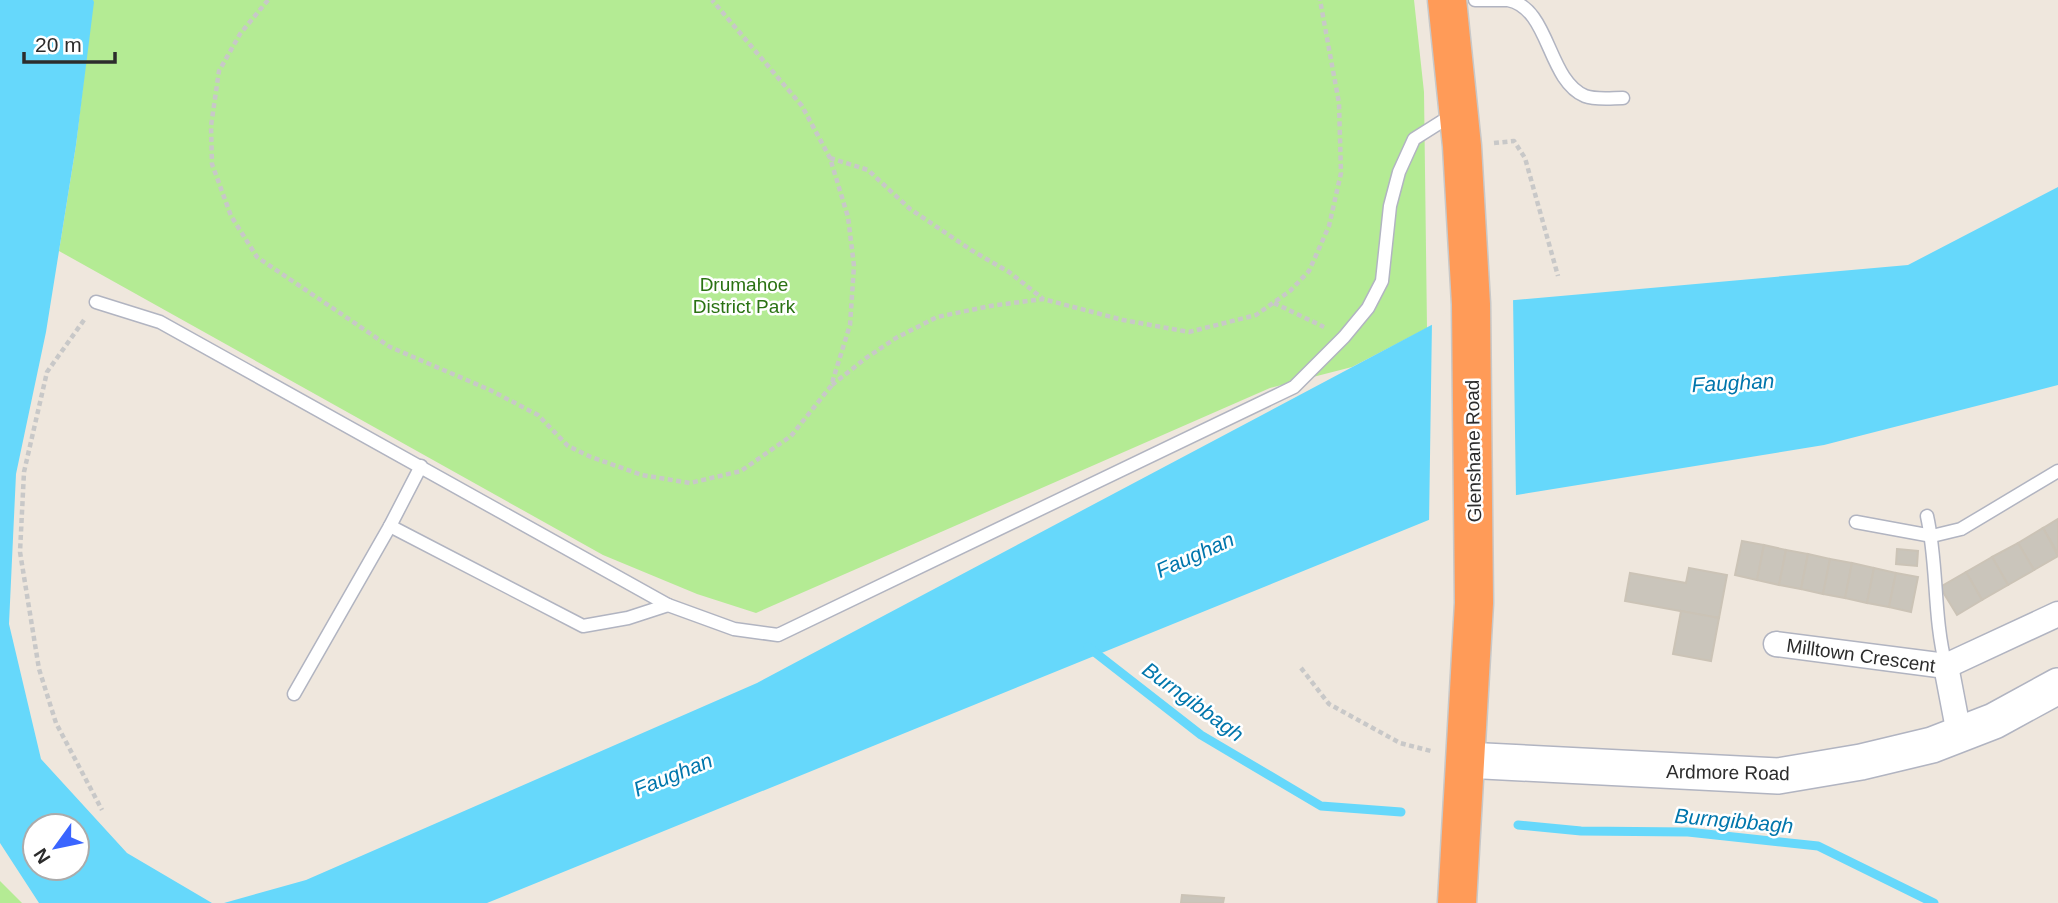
<svg xmlns="http://www.w3.org/2000/svg" width="2058" height="903" font-family="Arial,sans-serif">
<style>
.green{fill:#b4eb94}
.water{fill:#66d8fb;fill-rule:evenodd}
.pier{fill:#efe7dd}
.lines{fill:none;stroke-linecap:round;stroke-linejoin:round}
.stream{stroke:#66d8fb;stroke-width:9}
.building{fill:#cac5bb;stroke:#cbc3b6;stroke-width:2}
.lane-casing{stroke:#b1b4c1;stroke-width:15}
.street-casing{stroke:#b1b4c1;stroke-width:27}
.secondary-casing{stroke:#b1b4c1;stroke-width:38}
.highway-casing{stroke:#c8c8c8;stroke-width:41}
.path{stroke:#c8c8c8;stroke-width:4.5;stroke-dasharray:5 3.5;stroke-linecap:butt}
.lane{stroke:#fff;stroke-width:12}
.street{stroke:#fff;stroke-width:24}
.secondary{stroke:#fff;stroke-width:35}
.highway{stroke:#ff9b58;stroke-width:38}
.labels{text-anchor:middle;stroke-width:5;stroke-linejoin:round;paint-order:stroke}
.park-label{font-size:19px;fill:#2a7213;stroke:#fff}
.street-label{font-size:19px;fill:#2c2c2c;stroke:#fff}
.water-label{font-size:21px;font-style:italic;fill:#0076ac;stroke:#fff}
</style>
<rect width="100%" height="100%" fill="#efe7dd"/>
<g class="green">
<path d="M93,0H1414L1424,92L1427,328L1352,367L1270,388L756,613L697,594L603,555L59,251L76,145Z"/>
<path d="M0,881L22,903H0Z"/>
</g>
<g class="water">
<path d="M0,0H93L94,2L76,145L46,332L16,474L9,624L41,759L127,853L212,903H39L0,843ZM35,826H77V868H35Z"/>
<path d="M2058,187V385L1824,445L1473,502L487,903H224L306,880L757,683L1471,304L1908,265Z"/>
</g>
<path class="pier" d="M1513,297L1516,499L1474,505L1429,524L1432,321L1470,301Z"/>
<g class="lines">
<g class="stream">
<path d="M1088,647L1201,735L1321,806L1401,812"/>
<path d="M1518,825L1581,831L1688,832L1818,846L1934,903"/>
</g>
</g>
<g class="building">
<path d="M2058,519V553L2043,528Z"/>
<path d="M2043,528L2058,556L2034,570L2018,543Z"/>
<path d="M1742,541L1764,545L1757,580L1735,575Z"/>
<path d="M2018,543L2034,570L2008,585L1992,557Z"/>
<path d="M1764,545L1786,550L1779,585L1757,580Z"/>
<path d="M1897,549L1918,551L1917,566L1896,564Z"/>
<path d="M1786,550L1808,554L1801,589L1779,585Z"/>
<path d="M1808,554L1830,559L1823,594L1801,589Z"/>
<path d="M1992,557L2008,585L1982,600L1966,572Z"/>
<path d="M1830,559L1852,563L1845,598L1823,594Z"/>
<path d="M1852,563L1874,568L1867,603L1845,598Z"/>
<path d="M1689,568L1727,575L1719,618L1625,601L1630,573L1686,583Z"/>
<path d="M1874,568L1896,573L1889,607L1867,603Z"/>
<path d="M1966,572L1982,600L1957,615L1940,587Z"/>
<path d="M1896,573L1918,577L1911,612L1889,607Z"/>
<path d="M1681,611L1719,618L1711,661L1673,654Z"/>
<path d="M1182,895L1224,898L1223,903H1181Z"/>
</g>
<g class="lines">
<defs>
<g id="lane">
<path d="M1475,0C1486,0 1498,0 1508,0C1550,8 1547,80 1585,96C1595,100 1612,98 1623,98"/>
<path d="M96,302L160,322L668,605L734,629L778,635L1294,387L1344,337L1368,308L1382,281L1390,206L1399,172L1414,139L1452,115"/>
<path d="M421,466L390,526L583,626L628,618L668,605"/>
<path d="M1927,516C1938,565 1933,617 1946,666"/>
<path d="M1856,522L1932,536L1961,529L2058,471"/>
<path d="M294,694L390,526"/>
</g>
<g id="street">
<path d="M1776,644L1946,666L2058,614"/>
<path d="M1946,666L1959,734"/>
</g>
<path id="secondary" d="M1465,760L1778,776L1861,762L1932,745L1994,721L2058,686"/>
<path id="highway" d="M1447,0L1462,146L1471,304L1474,603L1457,903"/>
</defs>
<use href="#lane" class="lane-casing"/>
<use href="#street" class="street-casing"/>
<use href="#secondary" class="secondary-casing"/>
<use href="#highway" class="highway-casing"/>
<g class="path">
<path d="M268,0L240,34L219,71L211,126L212,164L231,216L257,257L390,347L490,390L538,415L568,446L591,457L642,475L690,483L741,471L791,436L831,386L850,325L854,266L848,217L830,158L802,106L712,0"/>
<path d="M1494,143L1514,141L1525,158L1558,276"/>
<path d="M830,158L868,170L910,209L971,250L1009,272L1042,298"/>
<path d="M1274,303L1324,327"/>
<path d="M84,320L47,372L24,472L20,552L39,669L56,723L102,810"/>
<path d="M832,385L866,358L896,338L937,317L990,306L1043,299L1123,320L1189,332L1256,315L1290,291L1309,271L1329,226L1341,173L1339,103L1320,0"/>
<path d="M1301,668L1329,704L1400,743L1431,751"/>
</g>
<use href="#lane" class="lane"/>
<use href="#street" class="street"/>
<use href="#secondary" class="secondary"/>
<use href="#highway" class="highway"/>
</g>
<g class="labels">
<g class="park-label">
<text x="744" y="291">Drumahoe<tspan x="744" dy="22">District Park</tspan></text>
</g>
<g class="street-label">
<text transform="translate(1473 451) rotate(-91)" y="7">Glenshane Road</text>
<text transform="translate(1861 655) rotate(8)" y="7">Milltown Crescent</text>
<text transform="translate(1728 772) rotate(1)" y="7">Ardmore Road</text>
</g>
<g class="water-label">
<text transform="translate(1733 383) rotate(-3)" y="7">Faughan</text>
<text transform="translate(1195 555) rotate(-24)" y="7">Faughan</text>
<text transform="translate(1193 702) rotate(36)" y="7">Burngibbagh</text>
<text transform="translate(673 775) rotate(-22)" y="7">Faughan</text>
<text transform="translate(1734 821) rotate(5)" y="7">Burngibbagh</text>
</g>
</g>
<g transform="translate(56 847) rotate(237)"><circle r="33" fill="#ffffff" stroke="#ababab" stroke-width="2"/>
<path d="M0-5L12 26L0 18L-12 26Z" fill="#3a65ff"/>
<text y="-10" font-size="19" font-weight="bold" text-anchor="middle" fill="#2c2c2c">N</text>
</g>
<path d="M24 52v10h91v-10" fill="none" stroke="#2c2c2c" stroke-width="3.5"/>
<text x="35" y="52" font-size="21" fill="#2c2c2c" stroke="#ffffff" stroke-width="5" paint-order="stroke">20 m</text>
</svg>
